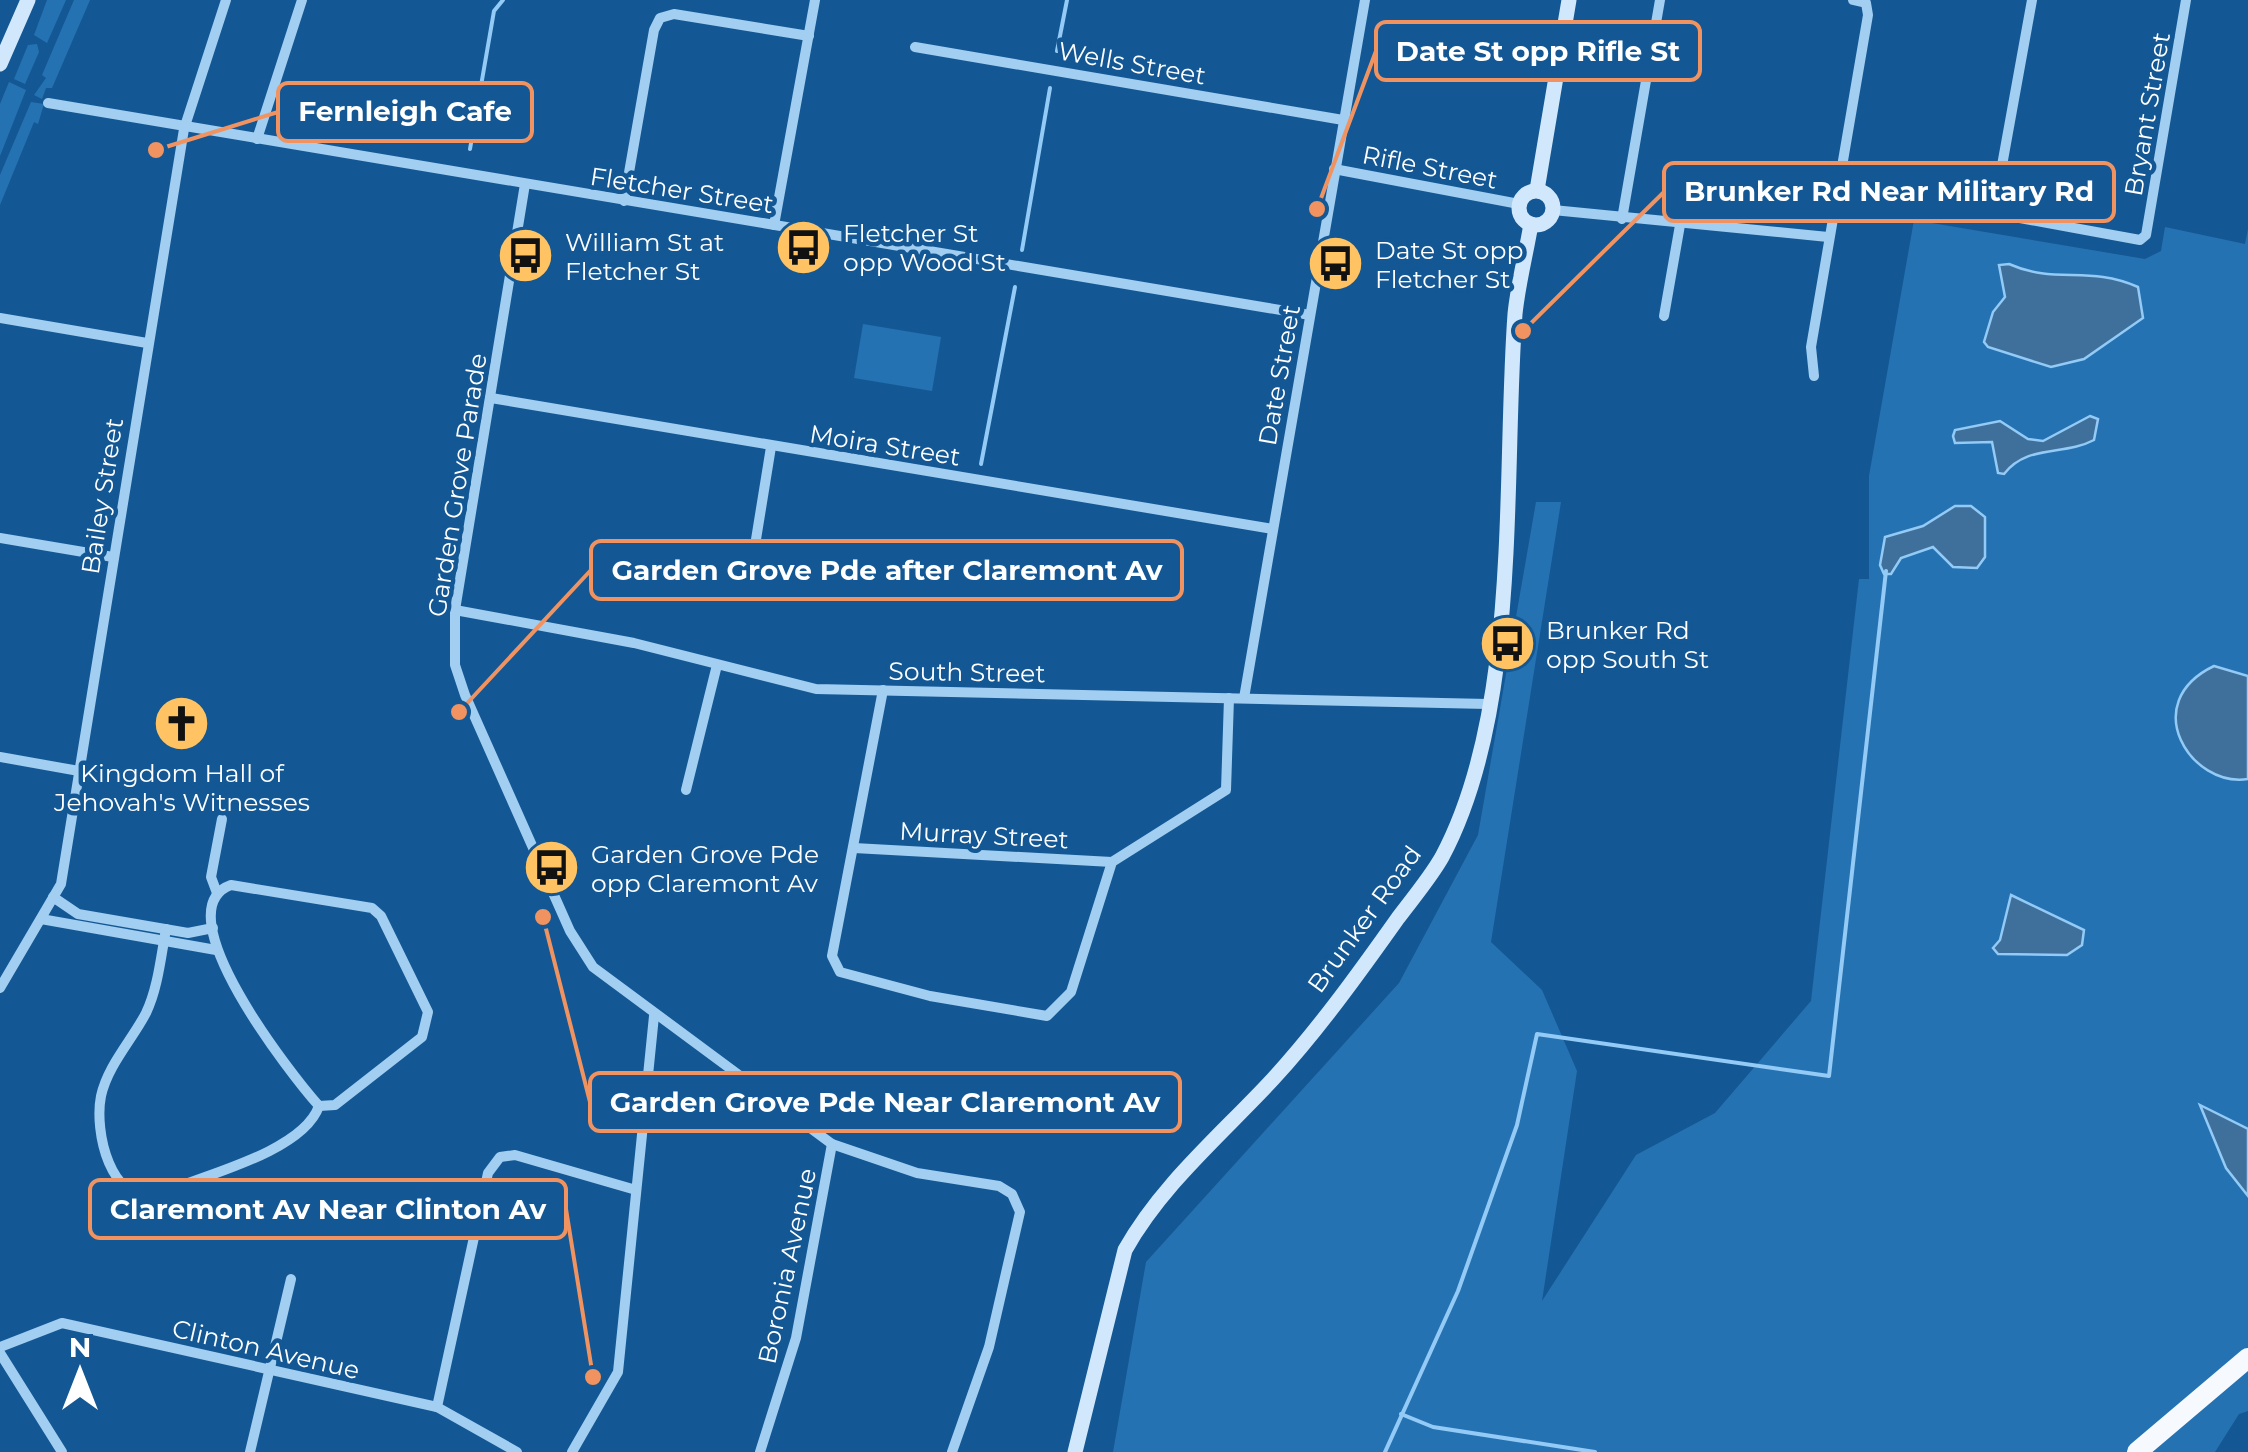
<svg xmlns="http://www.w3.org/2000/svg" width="2248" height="1452" font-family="Montserrat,sans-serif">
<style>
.green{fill:#2572b3}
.water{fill:#3f709c;stroke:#93caf6;stroke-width:2.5}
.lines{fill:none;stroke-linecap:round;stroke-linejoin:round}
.stream{stroke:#93caf6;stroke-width:4}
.minor{stroke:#a2cef2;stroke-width:10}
.secondary{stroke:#d1e8fc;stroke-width:15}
.trunk{stroke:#f6faff;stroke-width:20}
.labels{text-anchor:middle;stroke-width:9;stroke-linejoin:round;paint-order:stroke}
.street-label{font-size:25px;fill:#fff;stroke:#135894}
.poi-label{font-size:25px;fill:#fff;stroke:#135894;text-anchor:start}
.leader{fill:none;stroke:#f09361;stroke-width:4}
.callout-dot{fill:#f09361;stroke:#135894;stroke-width:4}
.callout{fill:#135894;stroke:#f09361;stroke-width:4}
.callout-label{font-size:28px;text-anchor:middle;font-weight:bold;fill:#fff}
</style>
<rect width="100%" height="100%" fill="#135894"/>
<g class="green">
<path d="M47,0H66L47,43L34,35Z"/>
<path d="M74,0H90L52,88H46L42,99L34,95L46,78L42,75Z"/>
<path d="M37,44L39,52L25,84L14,79L28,45Z"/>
<path d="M9,82L26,90L0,156V104Z"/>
<path d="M31,102L44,104L38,124L34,122L0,205V175Z"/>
<path d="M1914,220L2145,259L2161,251L2165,227L2245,244L2248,229V1411L2239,1414L2215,1452H1113L1146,1262L1399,983L1478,835L1536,502H1561L1491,942L1542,990L1577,1071L1542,1301L1636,1155L1715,1113L1811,1001L1859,579H1869V476Z"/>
<path d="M863,324L941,337L932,391L854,378Z"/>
</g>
<g class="water">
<path d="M2009,264C2056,285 2088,265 2138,287L2143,318L2084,359L2051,367L1988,347L1984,342L1993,312L2005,297L1999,265Z"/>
<path d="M2090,416L2098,419L2094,440C2064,456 2027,444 2004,474L1998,473L1992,442L1955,443L1953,436L1955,430L2000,421L2028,439L2043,441Z"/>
<path d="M1955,506H1971L1985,517V557L1977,568L1953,567L1933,547L1901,558L1891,574H1884L1880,565L1885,537L1923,526Z"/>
<path d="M2214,666L2248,676V779C2191,788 2137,703 2214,666Z"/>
<path d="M2011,895L2084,930L2082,945L2067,955L1998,954L1993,948L2000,940Z"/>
<path d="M2200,1105L2248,1129V1196L2226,1168Z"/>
</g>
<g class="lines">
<g class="stream">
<path d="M1057,51L1067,0"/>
<path d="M470,149L494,11L503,0"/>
<path d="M1022,250L1050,88"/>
<path d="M981,464L1015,287"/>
<path d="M1401,1414L1433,1427L1595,1452"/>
<path d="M1385,1452L1458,1291L1517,1125L1537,1034L1829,1076L1886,571"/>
</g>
<g class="minor">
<path d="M2032,0L1997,193L1999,210L2009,216L2140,240L2146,235L2186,0"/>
<path d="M915,47L1343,120"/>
<path d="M48,103L1310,315"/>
<path d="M257,139L302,0"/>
<path d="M1334,169L1519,204"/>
<path d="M525,184L455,610V665L465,695L570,931L593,967L832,1144L917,1173L999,1186L1012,1194L1020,1212L989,1347L952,1452"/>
<path d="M624,201L654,30L660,18L674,14L809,36"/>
<path d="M1553,210L1828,237"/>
<path d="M1622,219L1660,0"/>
<path d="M774,225L815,0"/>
<path d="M1664,316L1680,225"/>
<path d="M0,318L147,343"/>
<path d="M1814,376L1811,347L1868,15L1866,3L1853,0"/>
<path d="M491,398L1273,529"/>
<path d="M0,538L113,557"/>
<path d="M752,564L771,447"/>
<path d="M455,610L634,643L816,689L1488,704"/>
<path d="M883,690L832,956L840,972L930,996L1047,1016L1071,992L1112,862L1226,790L1229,698"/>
<path d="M1244,698L1365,0"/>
<path d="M0,757L79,771"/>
<path d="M686,790L717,665"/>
<path d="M854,848L1112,862"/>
<path d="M231,885L372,908L381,916L428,1012L422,1037L335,1105L319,1106C293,1077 161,910 231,885Z"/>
<path d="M217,893L211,877L222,819"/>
<path d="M53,897L78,914L188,933L213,928"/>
<path d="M41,919L216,950"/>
<path d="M166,929C161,956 158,988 146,1013C132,1040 108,1065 101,1096C94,1131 110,1206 158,1194C202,1176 303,1152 319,1106"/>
<path d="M0,988L61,884L184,129L226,0"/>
<path d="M0,1347L62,1323L437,1407L517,1452"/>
<path d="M0,1353L62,1452"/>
<path d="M437,1407L488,1173L500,1157L515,1155L636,1190"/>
<path d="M250,1452L291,1279"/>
<path d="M572,1452L618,1372L654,1016"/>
<path d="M760,1452L796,1338L832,1144"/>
</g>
<g class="secondary">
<path d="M0,64L28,0"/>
<path d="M1537,190L1569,0"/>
<circle cx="1536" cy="208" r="17"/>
<path d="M1075,1452L1125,1250C1162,1184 1221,1135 1273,1079C1318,1030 1359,973 1398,918C1413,898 1430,878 1442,857C1521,709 1503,479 1515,314C1518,284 1526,254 1531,224"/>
</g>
<path class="trunk" d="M2137,1452L2248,1358"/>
</g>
<defs>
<symbol id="bus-disc" viewBox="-11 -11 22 22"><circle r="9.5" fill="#ffc363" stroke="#135894"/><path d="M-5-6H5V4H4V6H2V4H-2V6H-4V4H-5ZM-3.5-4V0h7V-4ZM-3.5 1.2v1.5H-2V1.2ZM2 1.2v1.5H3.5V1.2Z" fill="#111"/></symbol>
<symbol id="church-disc" viewBox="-11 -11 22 22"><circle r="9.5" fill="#ffc363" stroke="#135894"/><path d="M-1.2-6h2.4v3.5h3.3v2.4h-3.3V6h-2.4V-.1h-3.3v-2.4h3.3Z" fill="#111"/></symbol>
</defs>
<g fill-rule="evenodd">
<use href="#bus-disc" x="772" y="216" width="63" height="63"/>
<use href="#bus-disc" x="494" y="224" width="63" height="63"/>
<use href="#bus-disc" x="1304" y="232" width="63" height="63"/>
<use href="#bus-disc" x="1476" y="612" width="63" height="63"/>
<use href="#church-disc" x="150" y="692" width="63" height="63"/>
<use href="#bus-disc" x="520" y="836" width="63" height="63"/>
</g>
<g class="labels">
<g class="street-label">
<text transform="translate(1132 63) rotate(10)" y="9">Wells Street</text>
<text transform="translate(2147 114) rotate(-80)" y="9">Bryant Street</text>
<text transform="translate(1430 167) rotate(11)" y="9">Rifle Street</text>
<text transform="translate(682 190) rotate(9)" y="9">Fletcher Street</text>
<text transform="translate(1279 375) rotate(-80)" y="9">Date Street</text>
<text transform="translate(885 445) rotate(9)" y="9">Moira Street</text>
<text transform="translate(457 485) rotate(-81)" y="9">Garden Grove Parade</text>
<text transform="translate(102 496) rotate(-81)" y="9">Bailey Street</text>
<text transform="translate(967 672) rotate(1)" y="9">South Street</text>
<text transform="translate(984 835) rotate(3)" y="9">Murray Street</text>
<text transform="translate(1364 919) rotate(-54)" y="9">Brunker Road</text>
<text transform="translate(787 1266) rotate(-78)" y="9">Boronia Avenue</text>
<text transform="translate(266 1349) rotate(13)" y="9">Clinton Avenue</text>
</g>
<g class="poi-label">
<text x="843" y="242">Fletcher St<tspan x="843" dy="29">opp Wood St</tspan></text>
<text x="565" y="251">William St at<tspan x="565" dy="29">Fletcher St</tspan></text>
<text x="1375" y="259">Date St opp<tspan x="1375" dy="29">Fletcher St</tspan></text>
<text x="1546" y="639">Brunker Rd<tspan x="1546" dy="29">opp South St</tspan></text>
<text x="182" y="782" text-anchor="middle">Kingdom Hall of<tspan x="182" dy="29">Jehovah's Witnesses</tspan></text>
<text x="591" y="863">Garden Grove Pde<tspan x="591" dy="29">opp Claremont Av</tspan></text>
</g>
</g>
<path class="leader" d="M1317 209L1376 51M156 150L278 112M1523 331L1664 192M459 712L591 570M543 917L590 1102M593 1377L566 1209"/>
<g class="callout-dot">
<circle cx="1317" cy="209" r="10"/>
<circle cx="156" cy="150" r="10"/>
<circle cx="1523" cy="331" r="10"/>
<circle cx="459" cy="712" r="10"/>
<circle cx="543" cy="917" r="10"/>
<circle cx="593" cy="1377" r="10"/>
</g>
<g class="callout">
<rect x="1376" y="22" width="324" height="58" rx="10"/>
<rect x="278" y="83" width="254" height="58" rx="10"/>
<rect x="1664" y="163" width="450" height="58" rx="10"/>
<rect x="591" y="541" width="591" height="58" rx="10"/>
<rect x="590" y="1073" width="590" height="58" rx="10"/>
<rect x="90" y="1180" width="476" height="58" rx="10"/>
</g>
<g class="callout-label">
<text x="1538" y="61">Date St opp Rifle St</text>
<text x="405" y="121">Fernleigh Cafe</text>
<text x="1889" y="201">Brunker Rd Near Military Rd</text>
<text x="887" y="580">Garden Grove Pde after Claremont Av</text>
<text x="885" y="1112">Garden Grove Pde Near Claremont Av</text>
<text x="328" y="1219">Claremont Av Near Clinton Av</text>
</g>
<g transform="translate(80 1372)" stroke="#135894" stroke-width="8" paint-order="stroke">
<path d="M0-8L18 38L0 25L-18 38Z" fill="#ffffff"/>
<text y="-15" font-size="28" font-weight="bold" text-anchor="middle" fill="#ffffff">N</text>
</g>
</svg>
